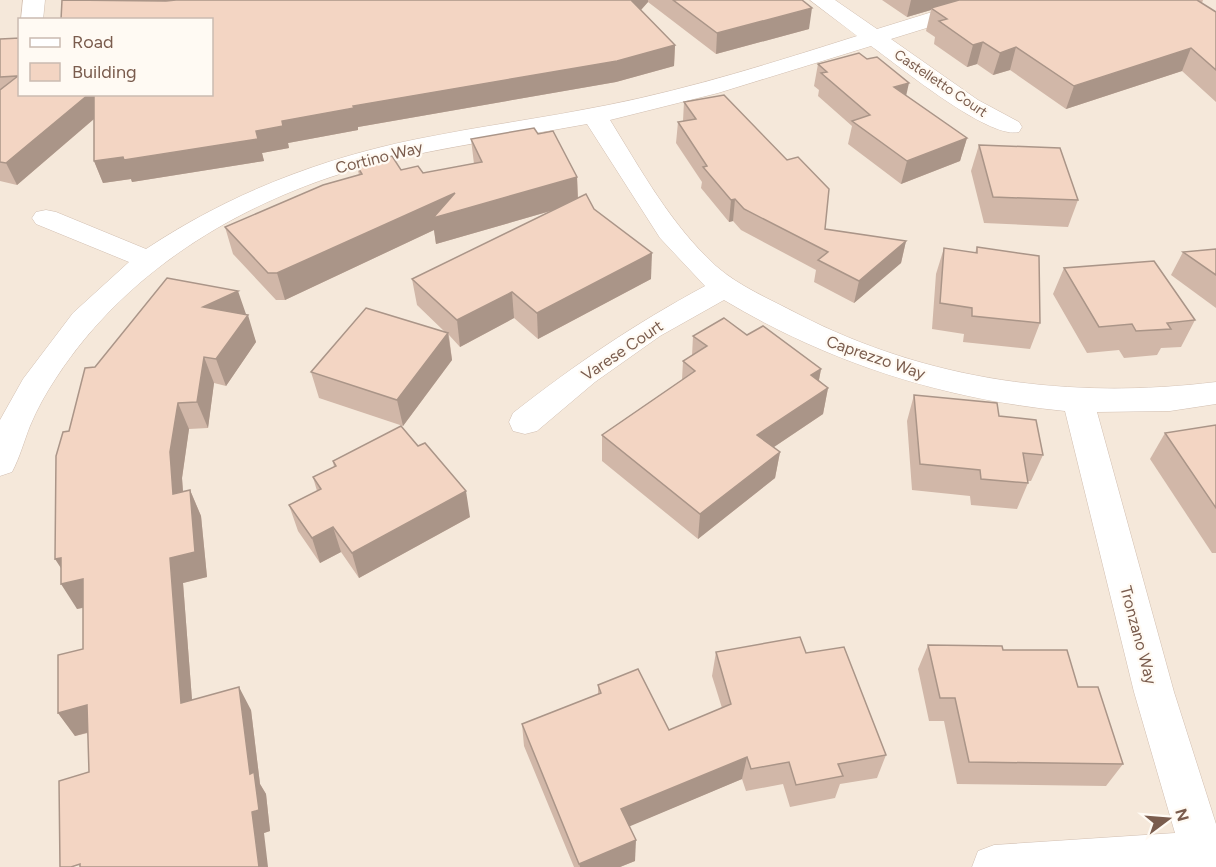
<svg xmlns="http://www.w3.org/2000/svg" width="1216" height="867" font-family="Figtree,sans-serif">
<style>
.residential{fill:#f5e8da;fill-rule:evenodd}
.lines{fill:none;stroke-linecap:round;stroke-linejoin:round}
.minor-casing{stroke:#d1beb0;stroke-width:1}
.minor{fill:#fff;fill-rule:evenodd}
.wall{fill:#d1b7a8}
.shaded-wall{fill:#aa9588}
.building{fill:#f3d5c3;stroke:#aa9588;stroke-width:1.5}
.labels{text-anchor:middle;stroke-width:4.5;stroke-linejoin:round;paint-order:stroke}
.far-street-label{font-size:14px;fill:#7a5c4d;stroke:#fffaf3}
.street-label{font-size:16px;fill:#7a5c4d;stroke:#fffaf3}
</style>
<rect width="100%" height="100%" fill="#fdf6ec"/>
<path class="residential" d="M0,0H1216V867H0ZM20,20H212V94H20Z"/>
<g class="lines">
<defs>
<g id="minor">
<path d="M23,0H45L43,20H21Z"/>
<path d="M810,0H835L877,29L971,0H1004L1001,5L891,39L978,100L1019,122L1022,127L1019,132C989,140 899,66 871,46L718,93L610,120C641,170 671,225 716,266C740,287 770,299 798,314C928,381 1071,400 1216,382V404L1170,411L1097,412L1174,692L1216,824V867H972L978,851L994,845L1175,833L1134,692L1065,411C943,399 829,363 724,300L660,336L595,382L537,431L525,434L513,431L509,422L513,413C577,363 633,325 705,286L660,238L587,124C517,137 447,146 378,163C250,196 129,266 56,378C46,393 37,409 30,426C24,441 20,457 12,472L0,476V420L23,379L73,313L129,262L36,224L32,218L36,212L46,210L56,212L146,249C229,194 319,159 417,139C480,126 545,118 608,105C693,88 775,62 857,36Z"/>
</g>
</defs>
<use href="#minor" class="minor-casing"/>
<use href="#minor" class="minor"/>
</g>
<g class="wall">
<path d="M62,0H802L809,29L716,54L648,2L641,10L675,45L674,66L616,82L358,127V130L288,143L289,148L262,153L264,161L132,182L131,179L103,183L94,161V119L17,185L0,181V39L212,94Z"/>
<path d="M882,0H1203L1202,3L1216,12V102L1182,71L1066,109L1010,70L993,75L977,64L967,67L934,44L935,37L926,31L931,10L907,17Z"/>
<path d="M818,64L906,96L967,138L960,161L901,184L848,144L852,126L818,96L819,90L814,86Z"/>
<path d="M684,102L825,229L906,241L901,263L854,303L814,282L816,270L741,230L733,221L729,222L701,188L702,182L676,143L678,122L683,121Z"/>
<path d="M538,134L577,177L578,198L594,209L651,279L538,339L514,318L460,347L449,335L452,360L403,426L319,398L311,372L445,332L417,305L412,279L554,210L436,244L434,230L285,300H276L233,254L225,227L359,175L357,166L423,173L474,164L471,139Z"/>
<path d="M979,145L1078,200L1068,227L984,223L971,171Z"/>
<path d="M977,247L1040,323L1030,349L963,342L964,334L932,329L936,274L944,248L975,253Z"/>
<path d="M1216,249V308L1171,275L1183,252Z"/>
<path d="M1064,268L1195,320L1181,347L1161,348L1157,355L1124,358L1119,350L1087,353L1053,294Z"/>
<path d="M246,315L256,342L226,386L214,383L208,428L189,429L182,478L183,492L190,490L201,516L207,577L183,583L192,700L251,710L260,784L266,794L270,831L264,833L89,772L88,733L75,736L58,713L83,649V608L77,609L69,431L95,367Z"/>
<path d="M747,335L821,369L819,380L828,388L823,414L774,447L780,452L775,478L698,539L602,461V435L682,380L683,361L692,356L693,336Z"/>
<path d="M914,395L999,416L1043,455L1031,481H1028V483L1017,509L971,505L970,496L912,490L907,421Z"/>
<path d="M1216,425V553H1212L1150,459L1165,433Z"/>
<path d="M333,461L470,517L359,578L341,552L320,563L298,531L289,505L317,491L313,477L334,467Z"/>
<path d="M928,645L1003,650L1078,687L1123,764L1106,786L957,784L944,721H929L918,669Z"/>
<path d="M716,652L806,653L886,755L877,778L840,784L835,798L790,807L783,784L746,791L742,779L629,826L635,861L620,867H574L524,746L522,724L598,694V685L669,730L722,708L712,676Z"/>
</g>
<g class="shaded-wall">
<path d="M103,0H200L121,11L102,1Z"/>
<path d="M631,0H648V2L631,21Z"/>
<path d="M911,0H963L931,8V10L907,17Z"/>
<path d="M812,8L809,29L716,54L717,33Z"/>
<path d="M983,42L977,64L967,67L973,45Z"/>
<path d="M675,45L674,66L616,82L358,127V130L288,143L289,148L262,153L264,161L132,182L131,179L103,183L94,161L256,131L282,121L353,106Z"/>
<path d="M1016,47L1010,70L993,75L1000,53Z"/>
<path d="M1191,48L1182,71L1066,109L1074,86Z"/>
<path d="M909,83L904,105L894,87Z"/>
<path d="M89,94H96L102,112L17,185L6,163Z"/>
<path d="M967,138L960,161L901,184L907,161Z"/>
<path d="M577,177L578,203L436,244L434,230L285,300L277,273L455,193Z"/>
<path d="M735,199L733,221L729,222L731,200Z"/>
<path d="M906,241L901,263L854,303L859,281Z"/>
<path d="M652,253L651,279L538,339L537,313Z"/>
<path d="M238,291L247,317L248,315L256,342L226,386L216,359L203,307Z"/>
<path d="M512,292L514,318L460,347L457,320Z"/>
<path d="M448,333L452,360L403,426L397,400Z"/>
<path d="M204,357L214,383L208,428L197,402Z"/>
<path d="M821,369L816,395L811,375Z"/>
<path d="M828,388L823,414L753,461L757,435Z"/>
<path d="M178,403L189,429L182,478L185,520L173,494L170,452Z"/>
<path d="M780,452L775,478L698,539L700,514Z"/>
<path d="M190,490L201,516L207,577L183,583L194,726L181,703L170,558Z"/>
<path d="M466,491L470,517L359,578L352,553Z"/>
<path d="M333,527L341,552L320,563L312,538Z"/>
<path d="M61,558L83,579L98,604L77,609L61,584L70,582L55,559Z"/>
<path d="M239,687L251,710L260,784L266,794L270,831L264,833L268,867H259L252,812L250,774Z"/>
<path d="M87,705L104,728L75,736L58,713Z"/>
<path d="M747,757L742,779L621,830V809Z"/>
<path d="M636,840L635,861L620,867H580L579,864Z"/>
</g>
<g class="building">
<path d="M62,0L166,1L176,0H631L675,45L617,61L353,106L354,108L282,121L283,126L256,131L258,139L124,160L123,157L94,161V94H212V20H61Z"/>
<path d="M673,0H802L812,8L717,33Z"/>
<path d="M959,0H1197L1216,12V70L1191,48L1074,86L1016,47L1000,53L983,42L973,45L939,21L947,19L931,8Z"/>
<path d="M20,38V94H89L6,163L0,162V90L18,76L0,77V39Z"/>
<path d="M859,53L867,59L877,57L909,83L894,87L967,138L907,161L852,121L870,115L821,73L827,72L818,64Z"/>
<path d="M724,95L787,160L798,157L829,189L825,229L906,241L859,281L818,260L828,252L744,209L735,199L731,200L703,167L707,166L678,122L696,119L684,102Z"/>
<path d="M534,128L538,134L553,131L577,177L433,218L455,193L277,273H268L225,227L323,185L362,174L357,166L392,156L401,170L418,166L423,173L482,162L471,139Z"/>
<path d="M979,145L1060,148L1078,200L993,197Z"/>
<path d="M586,194L594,209L652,253L537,313L512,292L457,320L412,279Z"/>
<path d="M977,247L1039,256L1040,323L972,316V308L940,303L944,248L977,253Z"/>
<path d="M1216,249V275L1183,252Z"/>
<path d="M1154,261L1195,320L1167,323L1171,329L1136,331L1132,324L1099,327L1064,268Z"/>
<path d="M167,278L238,291L203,307L248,315L216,359L204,357L197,402L178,403L170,452L173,494L190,490L195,552L170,558L181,703L239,687L250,774L254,772L259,810L252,812L259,867H80V864L71,867H60L59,781L89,772L87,705L58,713V655L83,649V579L61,584V558L55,559L56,456L63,432L69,431L85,368L95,367Z"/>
<path d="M366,308L448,333L397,400L311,372Z"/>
<path d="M724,318L747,335L763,326L821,369L811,375L828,388L757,435L780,452L700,514L602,435L695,371L683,361L707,346L693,336Z"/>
<path d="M914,395L997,403L999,416L1036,420L1043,455L1023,453L1028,483L981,479L980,470L920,464Z"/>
<path d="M1216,425V508L1165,433Z"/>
<path d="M401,426L418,446L425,443L466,491L352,553L333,527L312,538L289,505L321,489L313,477L336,466L333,461Z"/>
<path d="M800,637L806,653L844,647L886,755L838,764L843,776L796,785L789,762L751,769L747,757L621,809L636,840L579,864L522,724L601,693L598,685L638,669L669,730L731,704L716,652Z"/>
<path d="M928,645L1002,646L1003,650H1067L1078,687H1098L1123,764L969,762L955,698H940Z"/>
</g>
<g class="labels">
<g class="far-street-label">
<text transform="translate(941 83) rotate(34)" y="5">Castelletto Court</text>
</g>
<g class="street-label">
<text transform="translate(379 157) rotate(-14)" y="6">Cortino Way</text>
<text transform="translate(622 350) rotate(-34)" y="6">Varese Court</text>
<text transform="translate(876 357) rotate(19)" y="6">Caprezzo Way</text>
<text transform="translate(1139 635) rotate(75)" y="6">Tronzano Way</text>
</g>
</g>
<rect x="18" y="18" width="195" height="78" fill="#fffaf3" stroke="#cabbb1" stroke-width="1.5"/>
<rect x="30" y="38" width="30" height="9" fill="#ffffff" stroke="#cabbb1" stroke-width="1.5"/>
<text x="72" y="48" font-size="18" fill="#7a5c4d">Road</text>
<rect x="30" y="63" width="30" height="18" fill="#f3d5c3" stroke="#cabbb1" stroke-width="1.5"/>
<text x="72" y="78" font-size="18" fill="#7a5c4d">Building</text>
<g transform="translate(1168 819) rotate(74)" stroke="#fffaf3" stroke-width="4.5" paint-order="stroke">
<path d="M0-4.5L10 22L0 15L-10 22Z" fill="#7a5c4d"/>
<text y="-9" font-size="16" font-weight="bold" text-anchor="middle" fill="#7a5c4d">N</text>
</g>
</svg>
